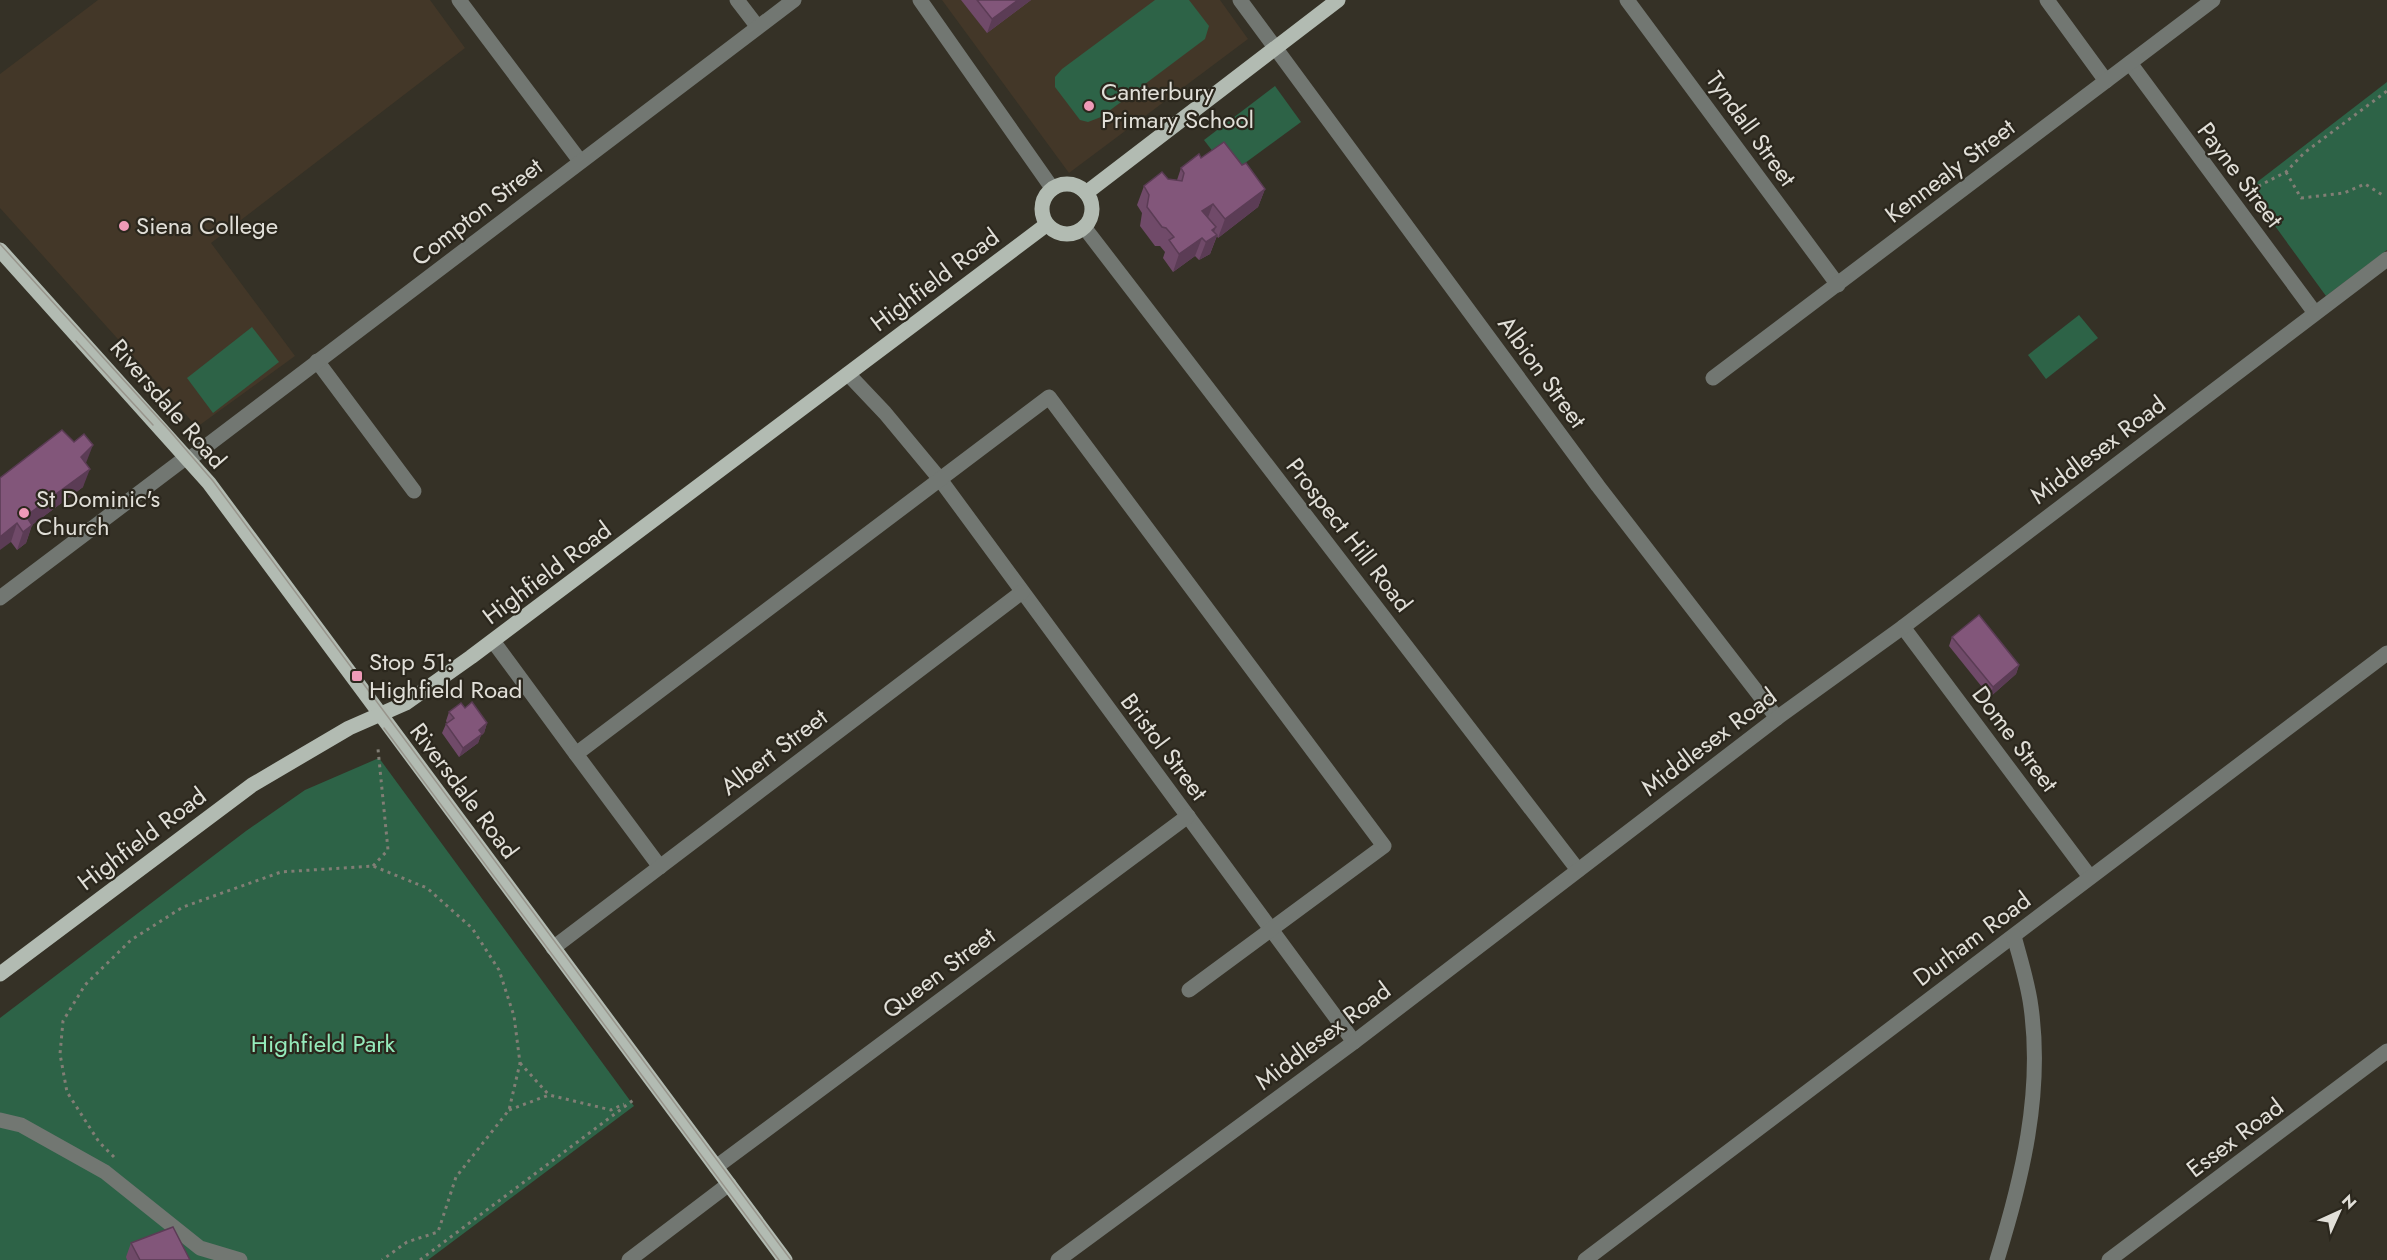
<svg xmlns="http://www.w3.org/2000/svg" width="2387" height="1260" font-family="Jost,sans-serif">
<style>
.education{fill:#433728}
.green{fill:#2d6347}
.lines{fill:none;stroke-linecap:round;stroke-linejoin:round}
.path{stroke:#817e75;stroke-width:3;stroke-dasharray:3 4.5;stroke-linecap:butt}
.minor{stroke:#727772;stroke-width:15}
.major{stroke:#b2bbb2;stroke-width:15}
.tram{stroke:#98958c;stroke-width:1.5}
.wall{fill:#704a69}
.shaded-wall{fill:#5b3c55}
.building{fill:#82567a;stroke:#5b3c55;stroke-width:1.5}
.poi-dot{fill:#ef9ab8;stroke:#2b271d;stroke-width:2}
.labels{text-anchor:middle;stroke-width:4.5;stroke-linejoin:round;paint-order:stroke}
.poi-label{font-size:24px;fill:#e1dfd8;stroke:#2b271d;text-anchor:start}
.street-label{font-size:24px;fill:#e1dfd8;stroke:#2b271d}
.park-label{font-size:24px;fill:#95ebbb;stroke:#2b271d}
</style>
<rect width="100%" height="100%" fill="#353126"/>
<g class="education">
<path d="M98,0H430L465,48L211,243L295,356L197,427L0,208V74Z"/>
<path d="M942,0H1220L1248,39L1069,173Z"/>
</g>
<g class="green">
<path d="M1155,0H1189L1209,26L1205,39L1101,117L1088,122L1080,120L1055,87V77L1062,69Z"/>
<path d="M2387,82V250L2326,296L2248,189Z"/>
<path d="M1275,86L1301,122L1230,174L1204,140Z"/>
<path d="M2079,315L2098,338L2046,379L2028,355Z"/>
<path d="M252,327L279,362L213,413L187,378Z"/>
<path d="M379,758L634,1106L428,1260H0V1018L246,831L305,790Z"/>
</g>
<g class="lines">
<g class="path">
<path d="M2286,172L2301,198L2344,193L2365,184L2384,196"/>
<path d="M2245,193L2286,172L2304,153L2387,91"/>
<path d="M373,866L388,850L378,749"/>
<path d="M520,1063L549,1095"/>
<path d="M509,1110L549,1095L611,1110L624,1104"/>
<path d="M114,1157L99,1142L67,1092L60,1054L63,1021L85,985L131,940L183,907L281,872L373,866L427,888L472,928L499,970L514,1016L520,1063L509,1110L456,1177L438,1232L407,1242L382,1260"/>
<path d="M420,1260L636,1098"/>
</g>
<g class="minor">
<path d="M459,0L580,161"/>
<path d="M737,0L757,26"/>
<path d="M920,0L1052,188"/>
<path d="M1240,0L1598,486L1777,718"/>
<path d="M1627,0L1838,285"/>
<path d="M2047,0L2106,81"/>
<path d="M2130,63L2315,313"/>
<path d="M1084,227L1578,870"/>
<path d="M317,361L414,491"/>
<path d="M848,374L885,413L939,478L1354,1042"/>
<path d="M1713,378L2213,0"/>
<path d="M0,598L184,459L192,457L794,0"/>
<path d="M1903,627L2090,877"/>
<path d="M493,641L576,754"/>
<path d="M660,867L576,754L1049,397L1384,846L1189,990"/>
<path d="M553,948L1022,592"/>
<path d="M0,1120L21,1125L105,1172L200,1248L240,1260"/>
<path d="M716,1167L1188,816"/>
<path d="M629,1260L729,1184"/>
<path d="M1058,1260L1354,1042L1777,718L1903,627L2387,259"/>
<path d="M1585,1260L2387,653"/>
<path d="M1997,1260C2022,1179 2043,1093 2031,1007C2028,983 2020,959 2014,936"/>
<path d="M2109,1260L2387,1051"/>
</g>
<g class="major">
<circle cx="1067" cy="209" r="25"/>
<path d="M1086,193L1338,0"/>
<path d="M0,250L209,483L785,1260"/>
<path d="M0,974L252,785L349,728L406,703L471,657L1046,225"/>
</g>
<g class="tram">
<path d="M0,244L169,430L213,481L791,1260"/>
<path d="M76,341L153,425"/>
<path d="M384,728L779,1260"/>
</g>
</g>
<g class="wall">
<path d="M961,0H1031L987,33Z"/>
<path d="M1201,158L1242,165L1265,189L1258,207L1218,238L1217,236L1210,254L1199,260L1195,256L1173,272L1163,258L1165,252L1160,246H1155L1140,226L1142,213L1137,205L1144,186L1168,179L1177,180L1181,168Z"/>
<path d="M86,463L83,487L32,525L26,543L17,550L11,542L0,478Z"/>
<path d="M1952,637L2019,665L2016,674L1990,697L1949,646Z"/>
<path d="M465,708L487,723L484,733L481,735L478,743L459,757L442,733L446,724L447,723L446,721L449,712Z"/>
<path d="M131,1243L190,1260H127L126,1257Z"/>
</g>
<g class="shaded-wall">
<path d="M1018,0H1031L987,33L992,19Z"/>
<path d="M1265,189L1258,207L1218,238L1225,219Z"/>
<path d="M1213,204L1206,223L1202,211Z"/>
<path d="M1216,227L1211,239L1217,235L1210,254L1199,260L1206,242L1212,230Z"/>
<path d="M1202,238L1195,256L1173,272L1179,254Z"/>
<path d="M93,445L86,463L74,475L81,457Z"/>
<path d="M90,469L83,487L32,525L26,543L17,550L23,532L26,516Z"/>
<path d="M17,523L11,542L0,550V537Z"/>
<path d="M2019,665L2016,674L1990,697L1993,687Z"/>
<path d="M487,723L484,733L481,735L478,743L459,757L463,748L479,730Z"/>
</g>
<g class="building">
<path d="M977,0H1018L992,19Z"/>
<path d="M1224,142L1242,165L1246,163L1265,189L1225,219L1213,204L1202,211L1216,227L1212,230L1217,235L1206,242L1202,238L1179,254L1169,240L1174,237L1166,228L1162,227L1147,207L1149,195L1144,186L1162,172L1168,179L1182,181L1184,173L1181,168L1199,154L1201,158Z"/>
<path d="M62,430L74,442L84,434L93,445L81,457L90,469L26,516L32,525L23,532L17,523L0,537V478Z"/>
<path d="M1979,615L2019,665L1993,687L1952,637Z"/>
<path d="M472,702L487,723L479,730L482,734L463,748L446,724L454,718L449,712L461,703L465,708Z"/>
<path d="M173,1227L190,1260H140L131,1243Z"/>
</g>
<g class="poi-dot">
<circle cx="1089" cy="106" r="6"/>
<circle cx="124" cy="226" r="6"/>
<circle cx="24" cy="513" r="6"/>
<rect x="351" y="670" width="12" height="12" rx="3"/>
</g>
<g class="labels">
<g class="poi-label">
<text x="1101" y="100">Canterbury<tspan x="1101" dy="28">Primary School</tspan></text>
<text x="136" y="234">Siena College</text>
<text x="36" y="507">St Dominic's<tspan x="36" dy="28">Church</tspan></text>
<text x="369" y="670">Stop 51:<tspan x="369" dy="28">Highfield Road</tspan></text>
</g>
<g class="street-label">
<text transform="translate(1751 129) rotate(54)" y="8">Tyndall Street</text>
<text transform="translate(1950 171) rotate(-37)" y="8">Kennealy Street</text>
<text transform="translate(2240 175) rotate(53)" y="8">Payne Street</text>
<text transform="translate(477 212) rotate(-38)" y="8">Compton Street</text>
<text transform="translate(935 280) rotate(-37)" y="8">Highfield Road</text>
<text transform="translate(1542 372) rotate(54)" y="8">Albion Street</text>
<text transform="translate(168 404) rotate(49)" y="8">Riversdale Road</text>
<text transform="translate(2098 450) rotate(-37)" y="8">Middlesex Road</text>
<text transform="translate(1349 535) rotate(52)" y="8">Prospect Hill Road</text>
<text transform="translate(547 573) rotate(-37)" y="8">Highfield Road</text>
<text transform="translate(2015 739) rotate(53)" y="8">Dome Street</text>
<text transform="translate(1709 742) rotate(-37)" y="8">Middlesex Road</text>
<text transform="translate(1164 747) rotate(53)" y="8">Bristol Street</text>
<text transform="translate(774 752) rotate(-37)" y="8">Albert Street</text>
<text transform="translate(464 791) rotate(53)" y="8">Riversdale Road</text>
<text transform="translate(142 839) rotate(-37)" y="8">Highfield Road</text>
<text transform="translate(1972 939) rotate(-37)" y="8">Durham Road</text>
<text transform="translate(939 973) rotate(-37)" y="8">Queen Street</text>
<text transform="translate(1323 1036) rotate(-37)" y="8">Middlesex Road</text>
<text transform="translate(2235 1138) rotate(-37)" y="8">Essex Road</text>
</g>
<g class="park-label">
<text x="323" y="1052">Highfield Park</text>
</g>
</g>
<g transform="translate(2339 1212) rotate(45)" stroke="#2b271d" stroke-width="4.5" paint-order="stroke">
<path d="M0-4.5L10 22L0 15L-10 22Z" fill="#e1dfd8"/>
<text y="-9" font-size="16" font-weight="bold" text-anchor="middle" fill="#e1dfd8">N</text>
</g>
</svg>
